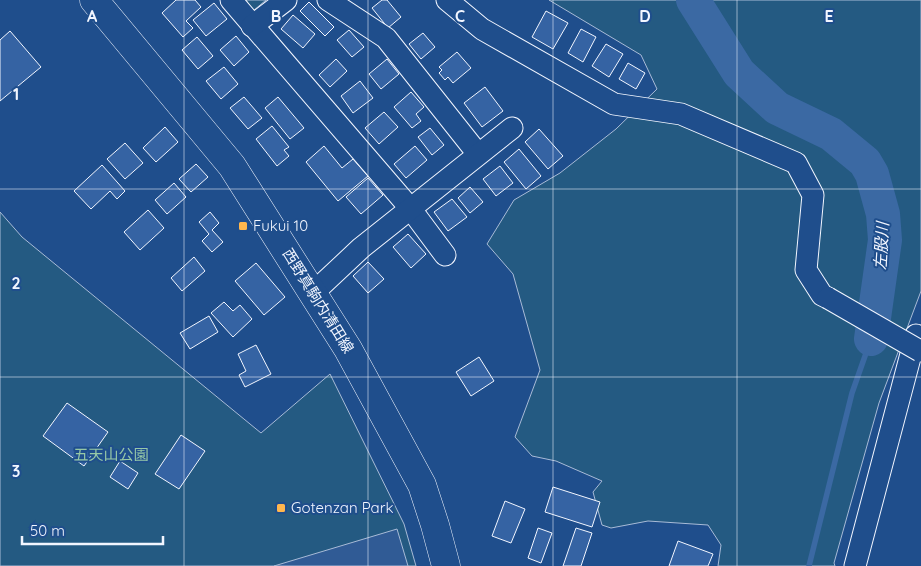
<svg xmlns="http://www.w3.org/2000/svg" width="921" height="566" font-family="Quicksand,'Noto Sans JP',sans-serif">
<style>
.green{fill:#245a82;stroke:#a8bbd7}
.parking{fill:#305b95;stroke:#a8bbd7}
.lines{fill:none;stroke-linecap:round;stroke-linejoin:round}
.stream{stroke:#3b69a3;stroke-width:5.5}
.river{stroke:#3b69a3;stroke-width:34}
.building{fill:#3563a3;stroke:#f2f6ff}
.minor-casing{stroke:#f2f6ff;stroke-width:23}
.major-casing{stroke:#f2f6ff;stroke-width:29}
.minor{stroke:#1f4e8c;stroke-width:21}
.major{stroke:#1f4e8c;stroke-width:28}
.minor-bridge-casing{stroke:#f2f6ff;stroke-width:23;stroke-linecap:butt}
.minor-bridge{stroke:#1f4e8c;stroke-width:21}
.grid{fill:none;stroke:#f2f6ff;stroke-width:1;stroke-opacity:0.55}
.poi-dot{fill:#ffb74d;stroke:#1f4e8c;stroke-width:2}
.labels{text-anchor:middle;stroke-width:4;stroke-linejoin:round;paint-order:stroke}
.poi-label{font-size:15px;fill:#f2f6ff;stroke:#1f4e8c;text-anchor:start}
.street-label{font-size:15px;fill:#f2f6ff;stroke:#1f4e8c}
.park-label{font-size:15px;fill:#97c8a6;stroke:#1f4e8c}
.water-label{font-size:16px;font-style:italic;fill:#f2f6ff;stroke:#1f4e8c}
.grid-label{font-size:16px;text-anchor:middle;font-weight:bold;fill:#f2f6ff;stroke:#1f4e8c;stroke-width:4;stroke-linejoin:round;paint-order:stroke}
</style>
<rect width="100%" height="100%" fill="#1f4e8c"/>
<g class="green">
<path d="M246,0H266L253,11Z"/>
<path d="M549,0H921V291L879,403L834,563L835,566H718L721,545L708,525L648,521L611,528L602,525L593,492L602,481L556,461L532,456L515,437L540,370L513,274L487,244L514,200L560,173L616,129L657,89L641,55Z"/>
<path d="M0,212L22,237L261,433L330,374L404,524L416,566H0Z"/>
</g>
<path class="parking" d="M397,529L408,566H274Z"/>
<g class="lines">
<path class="stream" d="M809,566L852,393L871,339"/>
<path class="river" d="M693,0L739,73L777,108L831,134L865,162L872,174L883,214L885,240L871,339"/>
</g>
<g class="building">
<path d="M176,0H195L201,7L186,21L193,28L183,37L162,13Z"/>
<path d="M382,0H387L401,17L388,28L372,8Z"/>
<path d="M309,2L334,27L325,36L300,11Z"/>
<path d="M214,3L227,19L206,36L193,20Z"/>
<path d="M546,11L568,23L553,49L532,37Z"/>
<path d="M293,15L315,34L303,48L281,29Z"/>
<path d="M581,29L596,37L583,62L568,53Z"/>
<path d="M349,30L364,47L352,57L337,40Z"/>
<path d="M10,31L41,67L0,101V40Z"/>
<path d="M423,33L435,47L421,59L409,44Z"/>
<path d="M236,36L249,52L234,66L220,50Z"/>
<path d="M197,37L213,56L198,69L182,50Z"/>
<path d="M606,44L623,54L609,77L592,66Z"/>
<path d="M457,52L471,68L453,83L448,77L445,80L439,73L442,70L439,67Z"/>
<path d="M336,59L347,71L330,87L319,75Z"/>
<path d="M387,59L399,74L381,89L369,74Z"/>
<path d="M628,63L645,73L636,89L619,79Z"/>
<path d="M224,67L238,84L221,99L206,81Z"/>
<path d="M360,81L373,98L353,113L341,96Z"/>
<path d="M485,87L503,111L482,127L464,103Z"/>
<path d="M411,92L424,107L416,114L421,121L412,128L394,107Z"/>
<path d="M244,97L262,118L248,129L230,108Z"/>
<path d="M278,97L304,128L290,139L265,108Z"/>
<path d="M384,112L398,127L379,144L365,128Z"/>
<path d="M272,126L289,147L284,150L289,156L277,166L256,139Z"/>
<path d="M165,127L178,142L156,162L143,148Z"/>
<path d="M430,128L444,145L432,155L418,137Z"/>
<path d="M539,129L563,156L548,169L525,142Z"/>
<path d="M125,143L143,163L125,179L107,159Z"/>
<path d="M324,146L342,168L353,159L368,176L338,201L306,162Z"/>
<path d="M415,146L427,160L406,178L394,164Z"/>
<path d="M519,149L541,176L526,189L504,162Z"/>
<path d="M196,164L208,177L191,192L179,179Z"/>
<path d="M102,165L125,191L117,199L110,191L91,209L74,191Z"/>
<path d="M500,166L513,183L496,196L483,179Z"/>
<path d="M368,178L383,195L361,214L346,197Z"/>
<path d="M174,183L186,197L167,214L155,200Z"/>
<path d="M470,187L483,202L470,213L458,198Z"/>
<path d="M452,199L467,217L448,231L434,212Z"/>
<path d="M148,210L164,228L140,250L124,232Z"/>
<path d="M210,212L219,223L212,230L223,242L212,252L202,241L209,234L199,222Z"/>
<path d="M408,234L426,254L411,268L393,247Z"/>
<path d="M194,257L205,271L182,291L171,278Z"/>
<path d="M368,262L384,279L368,293L353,276Z"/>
<path d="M256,263L285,297L264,315L235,281Z"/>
<path d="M224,302L233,311L240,305L252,319L233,337L211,313Z"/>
<path d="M209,316L218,332L190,349L180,333Z"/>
<path d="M256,345L271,374L245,387L239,375L246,371L238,354Z"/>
<path d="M479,357L494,381L471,396L456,372Z"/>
<path d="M67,403L108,432L84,466L43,436Z"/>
<path d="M181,435L205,451L179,489L155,474Z"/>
<path d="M120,461L138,473L128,489L110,477Z"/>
<path d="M553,487L600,502L592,527L545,512Z"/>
<path d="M505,501L525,509L511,543L492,536Z"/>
<path d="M538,528L552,533L541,563L528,558Z"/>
<path d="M576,528L592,533L581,566H563Z"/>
<path d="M678,541L713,554L708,566H669Z"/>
</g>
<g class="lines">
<defs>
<g id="minor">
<path d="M231,0L410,208L445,255"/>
<path d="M328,0L386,38L478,154"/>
<path d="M447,0L482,29L614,104L681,114L796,163L813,195L806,270L822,295L828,298"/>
<path d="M252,26L286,0"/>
<path d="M313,293L361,248L512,128"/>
<path d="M855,566L916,335"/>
</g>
<path id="major" d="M94,0L232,166L348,349L422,485L435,525L446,566"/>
</defs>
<use href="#minor" class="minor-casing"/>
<use href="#major" class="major-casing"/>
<use href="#minor" class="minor"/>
<use href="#major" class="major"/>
<defs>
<path id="minor-bridge" d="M828,298L920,351"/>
</defs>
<use href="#minor-bridge" class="minor-bridge-casing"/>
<use href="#minor-bridge" class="minor-bridge"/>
</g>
<path class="grid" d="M184,0V566M368,0V566M553,0V566M737,0V566M0,189H921M0,377H921"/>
<g class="poi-dot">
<rect x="238" y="221" width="10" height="10" rx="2.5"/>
<rect x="276" y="503" width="10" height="10" rx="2.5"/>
</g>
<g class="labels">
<g class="poi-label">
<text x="253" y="231">Fukui 10</text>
<text x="291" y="513">Gotenzan Park</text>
</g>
<g class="street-label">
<text transform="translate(318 301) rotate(58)" y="5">西野真駒内清田線</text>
</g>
<g class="park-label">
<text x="111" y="460">五天山公園</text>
</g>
<g class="water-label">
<text transform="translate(881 246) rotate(-87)" y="6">左股川</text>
</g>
</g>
<g class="grid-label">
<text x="92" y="22">A</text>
<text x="276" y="22">B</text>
<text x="460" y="22">C</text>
<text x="645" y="22">D</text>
<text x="829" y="22">E</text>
<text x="16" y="100">1</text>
<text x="16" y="289">2</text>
<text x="16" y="477">3</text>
</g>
<path d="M22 536v8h141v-8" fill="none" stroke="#f2f6ff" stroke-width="2.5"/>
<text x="30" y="536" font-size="15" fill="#f2f6ff" stroke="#1f4e8c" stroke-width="4" paint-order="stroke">50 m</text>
</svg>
